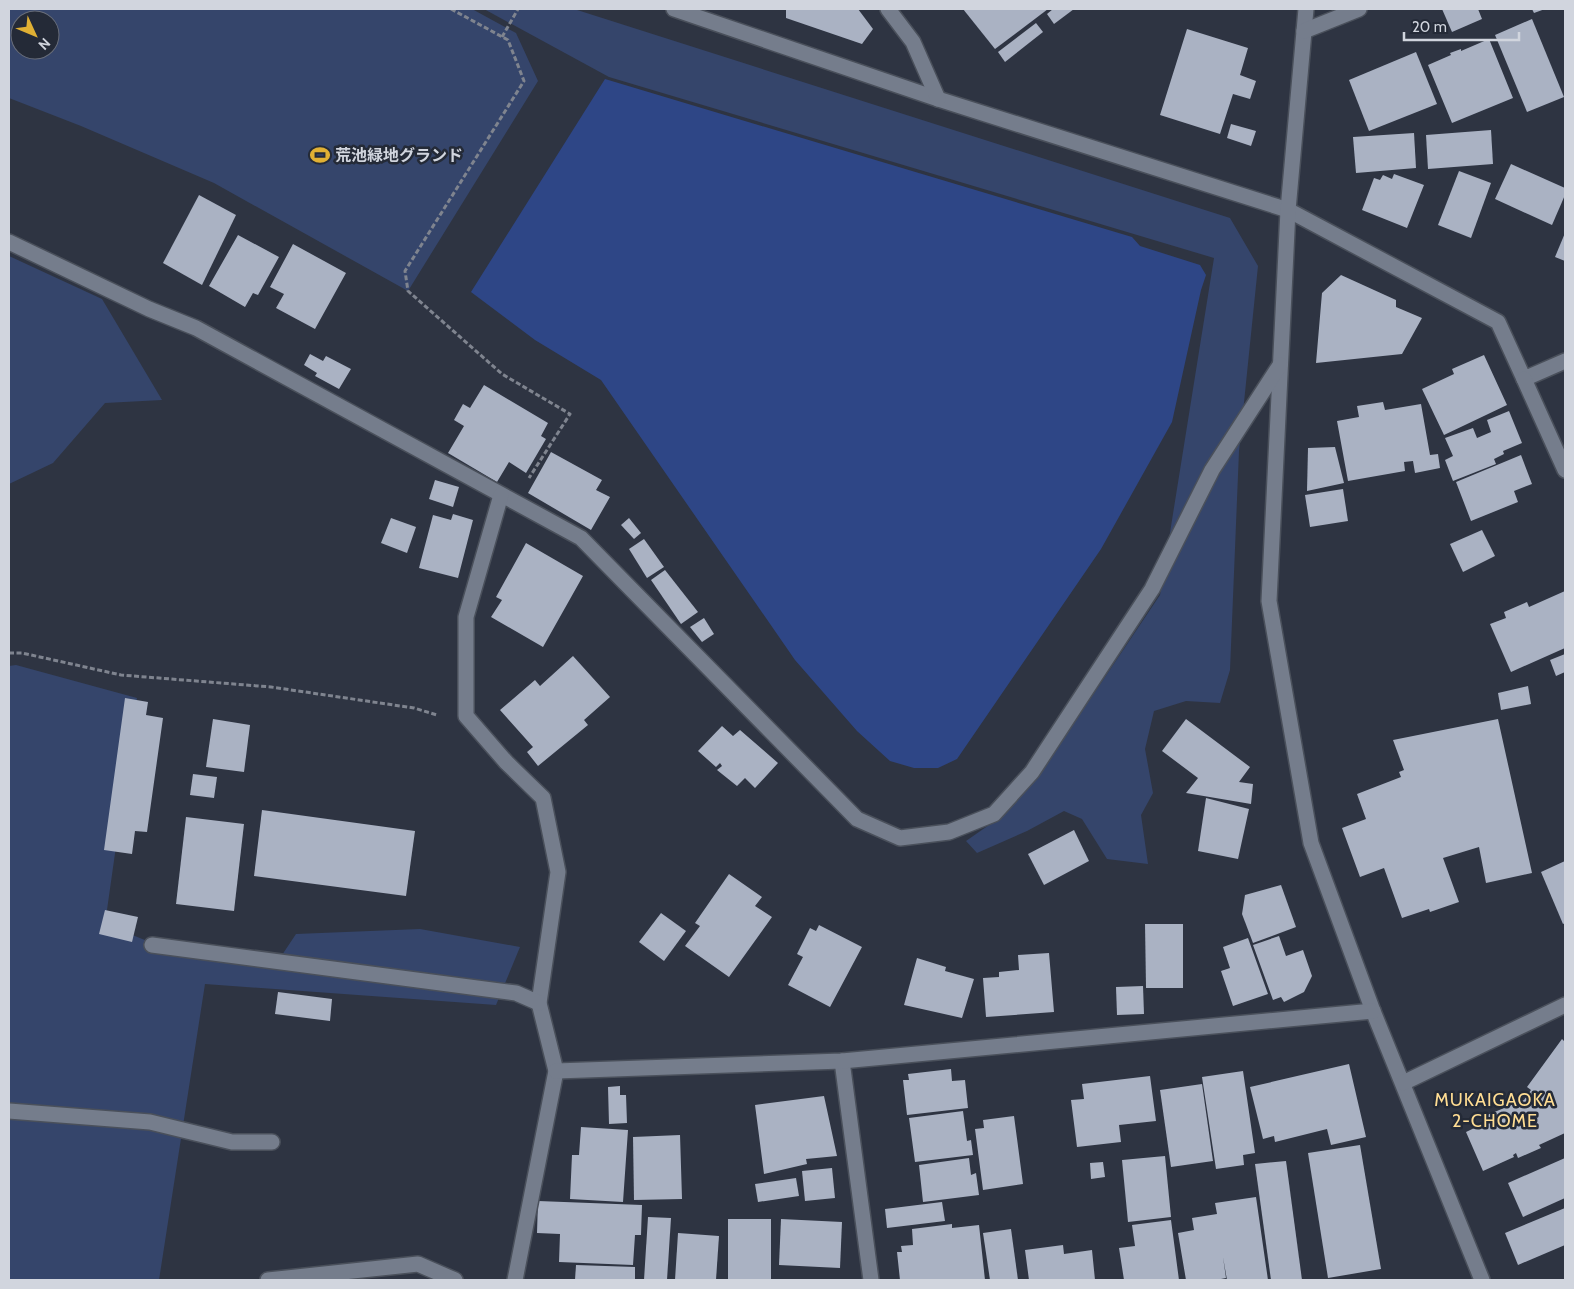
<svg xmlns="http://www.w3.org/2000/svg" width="1574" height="1289" font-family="Cabin,'Noto Sans JP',sans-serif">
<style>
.green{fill:#35456b;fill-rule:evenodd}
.water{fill:#2e4686}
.building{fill:#aab2c3}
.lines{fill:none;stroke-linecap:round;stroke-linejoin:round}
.minor-casing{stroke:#4a505b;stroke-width:18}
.path{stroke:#7f848f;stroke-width:3;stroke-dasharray:5 2.5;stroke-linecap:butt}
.minor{stroke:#757d8c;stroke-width:15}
.labels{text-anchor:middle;stroke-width:5;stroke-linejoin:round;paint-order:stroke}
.poi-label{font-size:16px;font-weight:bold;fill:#d1d5de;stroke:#242a37;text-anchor:start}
.neighbourhood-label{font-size:18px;letter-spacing:1px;fill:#ffdd93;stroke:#242a37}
</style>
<rect width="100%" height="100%" fill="#2e3442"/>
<g class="green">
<path d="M9,9H472L516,33L538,81L408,291L214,183L81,126L9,98ZM20,20H50V50H20Z"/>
<path d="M484,9H574L1230,218L1258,266L1239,451L1230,670L1220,703L1186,701L1154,711L1145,749L1153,793L1141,815L1148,864L1107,859L1082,819L1064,811L1027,831L977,853L966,841L999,818L1038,777L1160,595L1214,258L609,77Z"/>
<path d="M9,256L102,299L162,400L105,403L53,463L9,484Z"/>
<path d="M16,665L137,698L105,924L192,959L282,955L296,934L420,929L520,947L496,1005L205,984L159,1280H9V666Z"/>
</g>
<path class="water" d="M605,79L1132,237L1140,246L1200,265L1206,275L1201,290L1172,422L1101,549L957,759L938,768H914L890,761L857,731L795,660L601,380L535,340L471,292Z"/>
<g class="building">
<path d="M786,9H858L873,29L862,44L786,18Z"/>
<path d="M963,9H1048L995,49Z"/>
<path d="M1053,9H1074L1054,24L1047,14Z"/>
<path d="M1442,9H1478L1482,19L1452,32Z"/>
<path d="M1532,9H1545L1534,13Z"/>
<path d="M1532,19L1564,97L1527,112L1495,35Z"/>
<path d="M1036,23L1043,32L1005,62L998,52Z"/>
<path d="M1187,29L1248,48L1240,75L1256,81L1250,99L1233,94L1220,134L1160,115Z"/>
<path d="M1489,39L1513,98L1452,123L1428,65L1451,55L1450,53L1461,49V51Z"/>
<path d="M1416,52L1437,104L1369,131L1349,80Z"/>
<path d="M1231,124L1256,131L1251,146L1227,138Z"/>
<path d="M1491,130L1493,164L1428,169L1426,135Z"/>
<path d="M1414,133L1416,168L1356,173L1353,137Z"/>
<path d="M1511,164L1565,188V195L1552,225L1495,199Z"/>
<path d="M1459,171L1491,183L1471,238L1438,225Z"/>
<path d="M1394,174L1424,185L1407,228L1362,210L1374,178L1380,180L1383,175L1392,179Z"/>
<path d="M199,195L236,215L202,285L163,263Z"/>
<path d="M1565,233V261L1555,257Z"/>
<path d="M238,235L279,257L258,295L253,293L245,307L209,286Z"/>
<path d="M293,244L346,273L315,329L276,308L284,294L270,287Z"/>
<path d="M1341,275L1396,300V307L1422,318L1402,354L1316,363L1322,293Z"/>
<path d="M310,354L323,361L326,356L351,369L339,389L315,376L317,373L304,365Z"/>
<path d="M1484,355L1507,405L1444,435L1422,389L1454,374L1452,369Z"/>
<path d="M484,385L548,423L541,436L546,439L526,473L509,462L497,482L448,453L464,426L454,420L463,404L470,408Z"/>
<path d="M1383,402L1385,410L1421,404L1430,455L1438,454L1440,468L1415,473L1413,461L1404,462L1405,471L1348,481L1337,421L1359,417L1357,406Z"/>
<path d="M1509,411L1522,443L1503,451L1504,454L1494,459L1496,464L1453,481L1445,460L1453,456L1445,438L1473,428L1477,438L1491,432L1487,420Z"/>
<path d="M1335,447L1344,483L1307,491L1308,448Z"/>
<path d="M551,452L602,480L596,490L610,497L591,530L528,493Z"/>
<path d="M1521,455L1532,484L1514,491L1518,502L1471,521L1456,482Z"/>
<path d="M435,480L459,487L453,507L429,499Z"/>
<path d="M1343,489L1348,521L1310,527L1305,495Z"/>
<path d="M453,514L473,520L458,578L419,568L433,515L451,520Z"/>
<path d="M391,518L416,527L407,553L381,543Z"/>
<path d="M629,518L641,533L634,539L621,525Z"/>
<path d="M1482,530L1495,556L1463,572L1450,544Z"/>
<path d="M644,539L664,567L647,578L629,549Z"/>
<path d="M526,543L583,576L543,647L491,617L502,600L496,597Z"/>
<path d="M665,570L698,612L681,624L651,580Z"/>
<path d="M1565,591V648L1511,672L1490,624L1506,618L1504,612L1527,602L1529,607Z"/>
<path d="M704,618L714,634L702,642L690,627Z"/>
<path d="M1565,654V672L1556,676L1550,660Z"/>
<path d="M573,656L610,697L584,720L588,725L538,766L527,752L533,747L500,710L535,680L540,686Z"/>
<path d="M1528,686L1531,704L1501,710L1498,693Z"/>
<path d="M125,698L148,702L146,715L163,718L147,832L135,831L132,854L104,850Z"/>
<path d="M213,719L250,725L244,772L206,767Z"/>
<path d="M1186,719L1250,767L1239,782L1253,784L1251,804L1186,793L1198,778L1162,751Z"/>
<path d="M1498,719L1532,873L1486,883L1479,847L1443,858L1459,902L1430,912L1429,909L1402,918L1384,868L1360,877L1342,828L1366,819L1357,794L1401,777L1399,772L1404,770L1393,740Z"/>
<path d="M722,726L733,736L740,730L778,763L755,788L745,778L737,786L717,770L722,766L720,763L716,767L698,751Z"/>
<path d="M193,774L217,777L214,798L190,795Z"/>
<path d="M1206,798L1249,809L1238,859L1198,851Z"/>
<path d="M262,810L415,831L406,896L254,876Z"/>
<path d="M186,817L244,824L234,911L176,904Z"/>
<path d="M1074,830L1089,861L1044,885L1028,854Z"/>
<path d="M1565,861V923L1563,924L1541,872Z"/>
<path d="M729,874L762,897L755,906L772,917L729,977L685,946L700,926L695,923Z"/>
<path d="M1281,885L1296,927L1253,943L1242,914L1245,895Z"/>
<path d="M105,910L138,917L132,942L99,934Z"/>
<path d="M661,913L686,931L664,961L639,942Z"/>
<path d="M1145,924H1183V988H1146Z"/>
<path d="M819,925L862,947L830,1007L788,985L803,957L797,954L810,928L816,931Z"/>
<path d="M1279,936L1286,956L1303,950L1312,976L1304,992L1284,1002L1281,997L1273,1000L1253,945Z"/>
<path d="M1248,938L1268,994L1233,1006L1221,971L1230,968L1223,947Z"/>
<path d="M1049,953L1054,1012L986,1017L983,978L999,977V972L1019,970L1018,955Z"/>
<path d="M917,958L946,967L945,971L974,979L962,1018L904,1005Z"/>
<path d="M1143,986L1144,1014L1117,1015L1116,987Z"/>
<path d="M278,992L332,999L330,1021L275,1014Z"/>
<path d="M1562,1039L1565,1042V1133L1539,1145L1541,1148L1518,1158L1516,1153L1513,1155L1514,1157L1483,1171L1466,1132L1489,1121L1487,1115L1524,1100L1531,1090L1527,1087Z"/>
<path d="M1349,1064L1366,1137L1331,1145L1327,1129L1275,1142L1274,1136L1263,1139L1250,1087Z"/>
<path d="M951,1069L952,1081L965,1080L968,1108L907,1115L903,1080H909L908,1074Z"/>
<path d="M1243,1071L1255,1153L1243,1155L1244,1165L1216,1169L1202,1077Z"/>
<path d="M1150,1076L1156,1121L1119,1125L1121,1142L1077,1147L1071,1100L1084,1099L1082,1084Z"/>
<path d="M1202,1084L1213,1161L1171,1167L1160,1090Z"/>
<path d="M620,1086V1095H626L627,1123L609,1124L608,1087Z"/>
<path d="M824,1096L837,1156L806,1159L807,1164L764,1174L755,1105Z"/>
<path d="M963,1111L967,1141L971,1140L973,1155L915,1162L909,1118Z"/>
<path d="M1014,1116L1023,1184L983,1190L975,1129L984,1128L983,1120Z"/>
<path d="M581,1127L628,1130L623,1202L570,1199L572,1155H579Z"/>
<path d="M680,1135L682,1199L634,1200L633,1137Z"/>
<path d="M1360,1145L1381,1269L1328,1278L1308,1153Z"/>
<path d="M1165,1156L1171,1217L1128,1222L1122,1160Z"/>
<path d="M969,1158L971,1175L976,1173L979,1195L923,1202L919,1165Z"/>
<path d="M1565,1158V1198L1523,1217L1508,1183Z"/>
<path d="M1286,1161L1302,1280H1271L1255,1164Z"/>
<path d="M1103,1162L1105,1177L1091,1179L1090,1163Z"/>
<path d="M832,1168L835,1198L805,1201L802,1171Z"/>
<path d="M796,1178L799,1196L758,1202L755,1184Z"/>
<path d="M1256,1197L1268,1280H1227L1223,1257L1226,1278L1216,1280H1186L1178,1233L1194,1230L1192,1218L1217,1214L1215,1203Z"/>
<path d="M538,1201L642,1205L641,1235H635L633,1265L559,1262L560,1234L537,1233Z"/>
<path d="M942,1202L945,1221L887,1228L885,1209Z"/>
<path d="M1565,1208V1245L1518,1265L1505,1233Z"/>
<path d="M648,1217L671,1218L667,1280H644Z"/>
<rect x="728" y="1219" width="43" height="61"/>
<path d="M781,1219L842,1222L840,1268L779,1265Z"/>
<path d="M1171,1220L1179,1280H1124L1119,1248L1135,1246L1132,1225Z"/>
<path d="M952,1224V1228L979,1225L985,1280H900L897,1252H902L901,1246L913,1245L912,1229Z"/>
<path d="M1011,1229L1018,1280H990L983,1233Z"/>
<path d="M678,1233L719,1236L716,1280H675Z"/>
<path d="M1063,1245L1064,1254L1092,1250L1095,1280H1029L1025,1250Z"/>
<path d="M576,1265L635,1267V1280H575Z"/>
</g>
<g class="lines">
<defs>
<g id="minor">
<path d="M674,9L938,99L1288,210L1498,322L1524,379L1565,361"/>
<path d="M888,9L913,42L938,99"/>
<path d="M1306,9L1288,210L1269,601L1311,843L1373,1011L1482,1280"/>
<path d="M1304,31L1359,9"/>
<path d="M9,242L149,309L196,328L581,538L857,819L900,838L949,832L994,814L1032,772L1152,589L1212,470L1280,365"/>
<path d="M1524,379L1565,470"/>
<path d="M501,495L466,617V716L506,762L543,798L558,872L539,1003L556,1071L515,1280"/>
<path d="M152,945L516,993L539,1003"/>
<path d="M842,1061L871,1280"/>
<path d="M556,1071L842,1061L1373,1011"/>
<path d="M1403,1083L1565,1005"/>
<path d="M9,1111L150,1122L232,1142H272"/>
<path d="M268,1280L418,1264L455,1280"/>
</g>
</defs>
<use href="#minor" class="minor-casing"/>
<g class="path">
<path d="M451,9L508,40L524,81L405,271L408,291L502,374L570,414L529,478"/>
<path d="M502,37L518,9"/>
<path d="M9,653H22L121,675L271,687L414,708L437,715"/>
</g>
<use href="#minor" class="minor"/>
</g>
<defs>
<symbol id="stadium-bare" viewBox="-9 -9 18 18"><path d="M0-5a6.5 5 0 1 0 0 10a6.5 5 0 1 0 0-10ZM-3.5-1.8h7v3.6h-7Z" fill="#e0b034" stroke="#242a37" stroke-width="2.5" paint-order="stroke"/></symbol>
</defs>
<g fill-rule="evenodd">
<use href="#stadium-bare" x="306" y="141" width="28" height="28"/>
</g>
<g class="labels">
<g class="poi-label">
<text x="335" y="161">荒池緑地グランド</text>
</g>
<g class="neighbourhood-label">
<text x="1495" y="1106">MUKAIGAOKA<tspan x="1495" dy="21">2-CHOME</tspan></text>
</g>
</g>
<rect width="1574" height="1289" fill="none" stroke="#d1d5de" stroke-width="20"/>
<g transform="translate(35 35) rotate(134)"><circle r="24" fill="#242a37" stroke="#696e7a"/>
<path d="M0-4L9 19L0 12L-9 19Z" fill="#e0b034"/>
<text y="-8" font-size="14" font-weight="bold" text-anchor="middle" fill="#d1d5de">N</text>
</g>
<path d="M1404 32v8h115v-8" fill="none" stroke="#d1d5de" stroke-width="2.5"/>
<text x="1412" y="32" font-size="15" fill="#d1d5de" stroke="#242a37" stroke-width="4" paint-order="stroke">20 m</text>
</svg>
